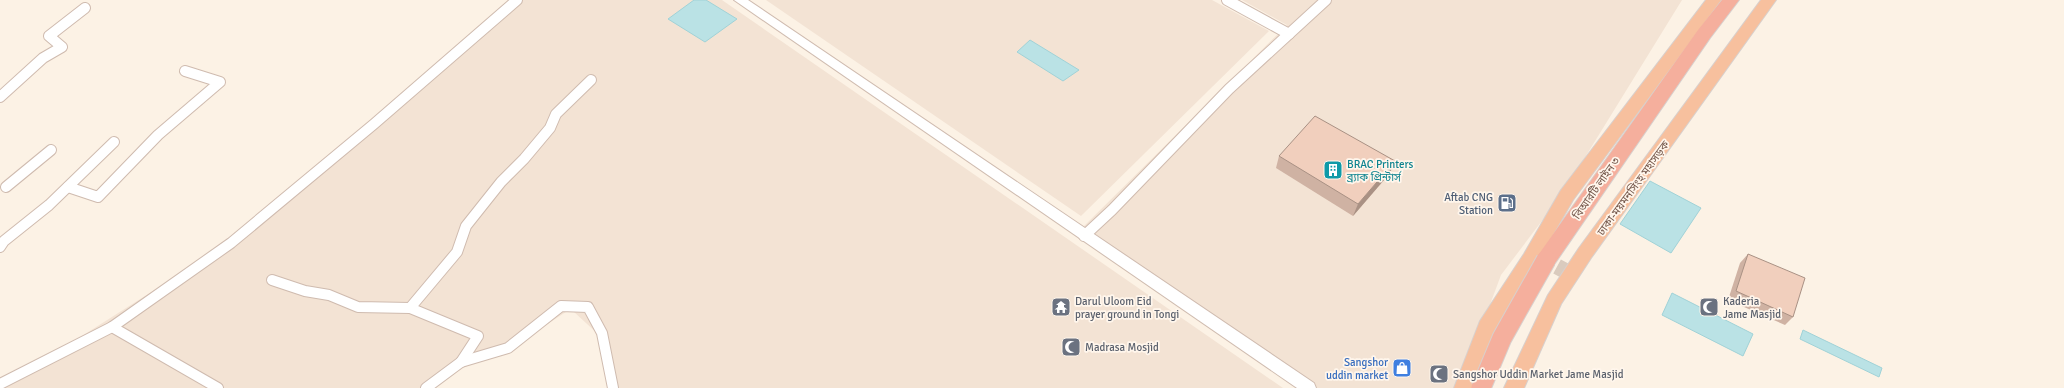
<svg xmlns="http://www.w3.org/2000/svg" width="2064" height="388" font-family="Signika,'Noto Sans Bengali',sans-serif">
<style>
.residential{fill:#f3e3d4}
.water{fill:#bae2e5;stroke:#a0d2d7}
.lines{fill:none;stroke-linecap:round;stroke-linejoin:round}
.primary-tunnel{stroke:#dacbbe;stroke-width:16;stroke-dasharray:16 8;stroke-linecap:butt}
.minor-casing{stroke:#cfbbaf;stroke-width:12}
.tertiary-casing{stroke:#cfbbaf;stroke-width:2}
.trunk-casing{stroke:#d8d0cd;stroke-width:2}
.motorway-casing{stroke:#d8d0cd;stroke-width:2}
.minor{stroke:#fff;stroke-width:10}
.tertiary{fill:#fff;fill-rule:evenodd}
.trunk{fill:#f7c09e;fill-rule:evenodd}
.motorway{fill:#f5af9d;fill-rule:evenodd}
.motorway-bridge-casing{stroke:#d8d0cd;stroke-width:21;stroke-linecap:butt}
.motorway-bridge{stroke:#f5af9d;stroke-width:19}
.wall{fill:#cfb2a3}
.shaded-wall{fill:#a99184}
.building{fill:#f1cfbd;stroke:#a99184}
.labels{text-anchor:middle;stroke-width:3.5;stroke-linejoin:round;paint-order:stroke}
.culture-label{font-size:11px;fill:#0d838f;stroke:#fff6ec;text-anchor:start}
.street-label{font-size:11px;fill:#74574b;stroke:#fff6ec}
.service-label{font-size:11px;fill:#4e5e75;stroke:#fff6ec;text-anchor:end}
.worship-label{font-size:11px;fill:#5b616d;stroke:#fff6ec;text-anchor:start}
.shop-label{font-size:11px;fill:#366cbe;stroke:#fff6ec;text-anchor:end}
</style>
<rect width="100%" height="100%" fill="#fcf2e5"/>
<g class="residential">
<path d="M523,0H722L1283,388H609L599,335L574,312L569,310L509,349L458,370L433,388H0L208,256Z"/>
<path d="M766,0H1212L1269,31L1081,216Z"/>
<path d="M1242,0H1682L1563,193L1501,275L1459,388H1316L1080,230L1287,25Z"/>
</g>
<g class="water">
<path d="M694,0H706L737,19L705,42L668,19Z"/>
<path d="M1030,40L1079,70L1063,81L1017,52Z"/>
<path d="M1650,181L1701,208L1671,253L1620,224Z"/>
<path d="M1672,293L1753,334L1743,356L1662,315Z"/>
<path d="M1803,330L1882,368L1879,377L1800,339Z"/>
</g>
<g class="lines">
<path class="primary-tunnel" d="M1536,255L1571,274"/>
<defs>
<g id="minor">
<path d="M1227,0L1289,34"/>
<path d="M0,97L43,58L62,47L49,36L85,8"/>
<path d="M6,187L51,150"/>
<path d="M68,187L98,197L158,135L220,82L185,71"/>
<path d="M1084,236L1112,210L1229,89L1326,0"/>
<path d="M0,247L4,241L49,205L114,142"/>
<path d="M272,280L305,291L329,295L358,307L410,308L478,336L461,362"/>
<path d="M410,308L457,252L466,226L501,182L524,159L550,128L556,114L591,80"/>
<path d="M112,327L218,388"/>
<path d="M0,384L112,327L231,243L374,124L517,0"/>
<path d="M426,388L461,362L508,348L561,306L588,307L602,333L613,388"/>
</g>
<path id="tertiary" d="M734,0H748L1314,383L1316,388H1297Z"/>
<g id="trunk">
<path d="M1706,0H1721L1573,200L1536,264L1495,330L1474,388H1454L1480,321L1524,254L1561,190Z"/>
<path d="M1761,0H1776L1591,258L1561,304L1524,388H1504L1548,295L1579,248Z"/>
</g>
<path id="motorway" d="M1722,0H1739L1710,38L1553,266L1546,268L1539,266L1536,260L1539,254L1698,30Z"/>
</defs>
<use href="#minor" class="minor-casing"/>
<use href="#tertiary" class="tertiary-casing"/>
<use href="#trunk" class="trunk-casing"/>
<use href="#motorway" class="motorway-casing"/>
<use href="#minor" class="minor"/>
<use href="#tertiary" class="tertiary"/>
<use href="#trunk" class="trunk"/>
<use href="#motorway" class="motorway"/>
<defs>
<path id="motorway-bridge" d="M1481,388L1502,338L1546,260"/>
</defs>
<use href="#motorway-bridge" class="motorway-bridge-casing"/>
<use href="#motorway-bridge" class="motorway-bridge"/>
</g>
<g class="wall">
<path d="M1279,156L1390,173L1353,216L1276,168Z"/>
<path d="M1748,254L1793,317L1785,325L1728,300L1740,263Z"/>
</g>
<path class="shaded-wall" d="M1395,161L1390,173L1353,216L1358,204Z"/>
<g class="building">
<path d="M1315,116L1395,161L1358,204L1279,156Z"/>
<path d="M1748,254L1805,278L1793,317L1736,291Z"/>
</g>
<defs>
<symbol id="building-square" viewBox="-11 -11 22 22"><rect x="-9" y="-9" width="18" height="18" rx="4" fill="#0f9aa8" stroke="#fff6ec"/><path d="M-4-6H4V6H1V3H-1V6H-4ZM-2.5-4.3h1.7v1.8h-1.7ZM.8-4.3h1.7v1.8H.8ZM-2.5-1h1.7V.8h-1.7ZM.8-1h1.7V.8H.8Z" fill="#fff"/></symbol>
<symbol id="fuel-square" viewBox="-11 -11 22 22"><rect x="-9" y="-9" width="18" height="18" rx="4" fill="#5c6f8a" stroke="#fff6ec"/><path d="M-5.5-6h7V0h2V4h1.3V-2.5L3-4.5l.8-.8L6-3V5H2.5V1h-1V6h-7ZM-4.2-4.7v3.2H.2V-4.7Z" fill="#fff"/></symbol>
<symbol id="temple-square" viewBox="-11 -11 22 22"><rect x="-9" y="-9" width="18" height="18" rx="4" fill="#6b7280" stroke="#fff6ec"/><path d="M0-6L5-2H3V0L6.5 2.5H4V6H1.5V3h-3V6H-4V2.5H-6.5L-3 0V-2H-5Z" fill="#fff"/></symbol>
<symbol id="mosque-square" viewBox="-11 -11 22 22"><rect x="-9" y="-9" width="18" height="18" rx="4" fill="#6b7280" stroke="#fff6ec"/><path d="M3.5-4.9A6 6 0 1 0 3.5 4.9A5 5 0 1 1 3.5-4.9Z" fill="#fff"/></symbol>
<symbol id="shop-square" viewBox="-11 -11 22 22"><rect x="-9" y="-9" width="18" height="18" rx="4" fill="#3f7fe0" stroke="#fff6ec"/><path d="M-5-2.5h2.3a2.7 3.5 0 0 1 5.4 0H5L5.5 6h-11ZM-1.5-2.5h3a1.5 2.3 0 0 0-3 0Z" fill="#fff"/></symbol>
</defs>
<g fill-rule="evenodd">
<use href="#building-square" x="1322" y="159" width="22" height="22"/>
<use href="#fuel-square" x="1496" y="192" width="22" height="22"/>
<use href="#temple-square" x="1050" y="296" width="22" height="22"/>
<use href="#mosque-square" x="1698" y="296" width="22" height="22"/>
<use href="#mosque-square" x="1060" y="336" width="22" height="22"/>
<use href="#shop-square" x="1391" y="357" width="22" height="22"/>
<use href="#mosque-square" x="1428" y="363" width="22" height="22"/>
</g>
<g class="labels">
<g class="culture-label">
<text x="1347" y="168">BRAC Printers<tspan x="1347" dy="13">ব্র্যাক প্রিন্টার্স</tspan></text>
</g>
<g class="street-label">
<text transform="translate(1596 188) rotate(-55)" y="4">বিআরটি লাইন ৩</text>
<text transform="translate(1633 188) rotate(-54)" y="4">ঢাকা-ময়মনসিংহ মহাসড়ক</text>
</g>
<g class="service-label">
<text x="1493" y="201">Aftab CNG<tspan x="1493" dy="13">Station</tspan></text>
</g>
<g class="worship-label">
<text x="1075" y="305">Darul Uloom Eid<tspan x="1075" dy="13">prayer ground in Tongi</tspan></text>
<text x="1723" y="305">Kaderia<tspan x="1723" dy="13">Jame Masjid</tspan></text>
<text x="1085" y="351">Madrasa Mosjid</text>
<text x="1453" y="378">Sangshor Uddin Market Jame Masjid</text>
</g>
<g class="shop-label">
<text x="1388" y="366">Sangshor<tspan x="1388" dy="13">uddin market</tspan></text>
</g>
</g>
</svg>
